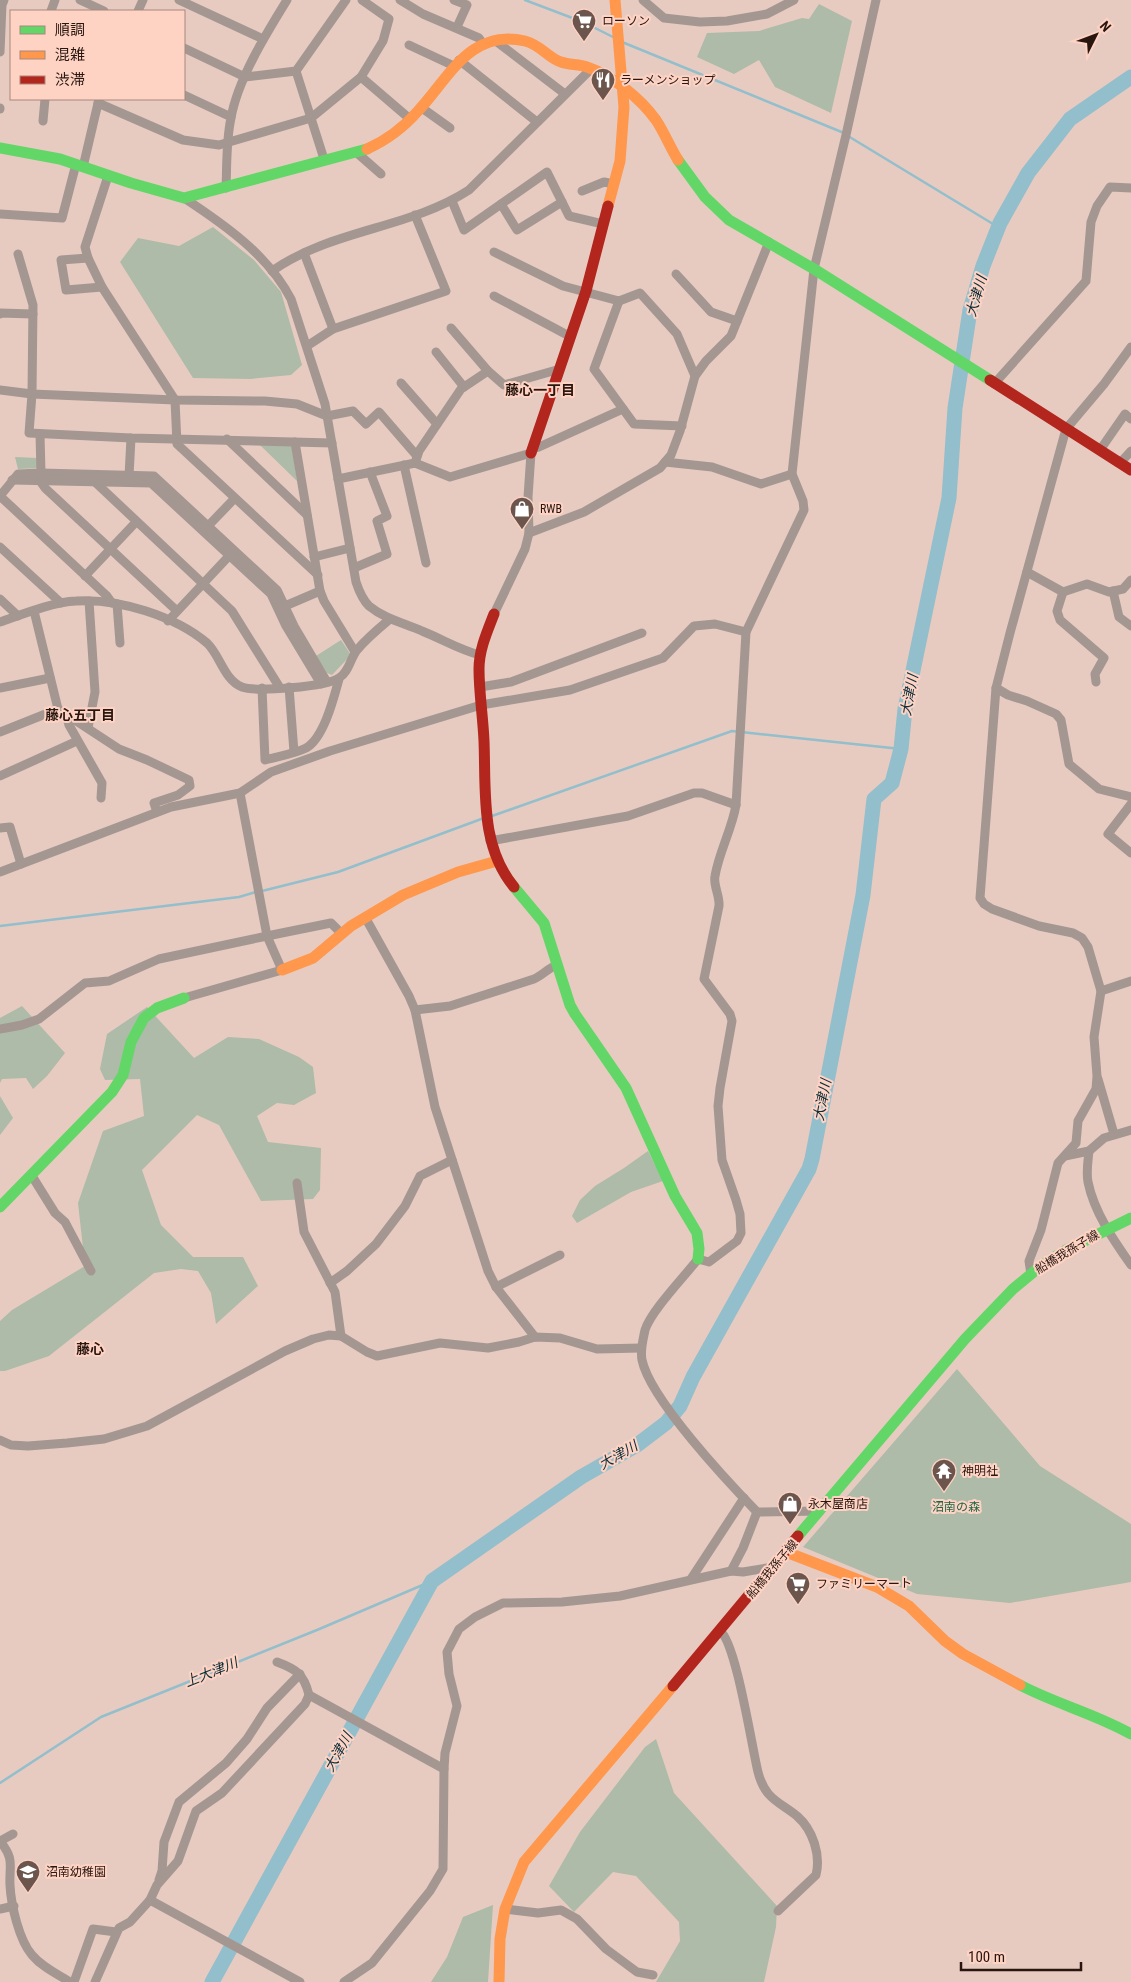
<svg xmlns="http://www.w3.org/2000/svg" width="1131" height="1982" font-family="'Roboto Condensed','Noto Sans JP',sans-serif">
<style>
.green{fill:#adbba8}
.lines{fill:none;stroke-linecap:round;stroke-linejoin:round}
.stream{stroke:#93becb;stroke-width:2.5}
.river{stroke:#93becb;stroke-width:15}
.street{stroke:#a49792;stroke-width:9}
.fast{stroke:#63d668;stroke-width:11}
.slow{stroke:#ff974d;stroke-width:11}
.jam{stroke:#b3261e;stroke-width:11}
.labels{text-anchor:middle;stroke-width:4;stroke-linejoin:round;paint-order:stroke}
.poi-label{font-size:12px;fill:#28160f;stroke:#fed3c4;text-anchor:start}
.street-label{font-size:12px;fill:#28160f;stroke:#fed3c4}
.park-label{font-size:12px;fill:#1e6646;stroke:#fed3c4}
.water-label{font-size:14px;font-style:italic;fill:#0a2e39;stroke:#fed3c4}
.neighbourhood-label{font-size:14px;font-weight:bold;fill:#28160f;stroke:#fed3c4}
</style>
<rect width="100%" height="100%" fill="#e7cbc1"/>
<g class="green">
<path d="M819,4L852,21L831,113L775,87L759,60L734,74L697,57L707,33L759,31L802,18L809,19Z"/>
<path d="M213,227L254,260L281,292L302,365L291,375L250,379L193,378L120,262L138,238L179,246Z"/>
<path d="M260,445L292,446L297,481Z"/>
<path d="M15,457L38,458L39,468L18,469Z"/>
<path d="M341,640L351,655L332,675L327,673L316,656Z"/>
<path d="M22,1006L65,1053L47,1076L33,1089L26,1078L2,1079L0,1083V1018Z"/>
<path d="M147,1007L194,1058L228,1037L259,1039L299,1057L313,1067L316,1093L294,1105L277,1103L257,1116L268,1142L321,1148L320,1190L313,1199L261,1201L219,1125L197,1115L142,1170L161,1225L193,1257H243L258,1286L216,1324L211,1293L198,1271L181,1269L154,1273L49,1356L5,1371H0V1321L12,1310L85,1266L78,1203L103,1131L144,1116L140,1079L105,1080L100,1069L107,1034Z"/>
<path d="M0,1096L13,1118L0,1135Z"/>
<path d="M648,1151L663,1181L631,1192L577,1223L572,1216L580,1200L595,1186L624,1168Z"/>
<path d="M957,1369L1040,1466L1131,1524V1582L1010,1603L917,1594L803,1547Z"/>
<path d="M656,1739L674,1793L777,1906L776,1927L764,1982H656L680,1941L679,1922L636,1876L613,1872L574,1912L549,1886L580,1832L645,1747Z"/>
<path d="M493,1905L488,1982H431L447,1957L463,1917Z"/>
</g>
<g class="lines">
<g class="stream">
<path d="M525,0L583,22L615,38"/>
<path d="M622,42L844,133"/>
<path d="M848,136L998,227"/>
<path d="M492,816L732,731L901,749"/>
<path d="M262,891L338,872L484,818"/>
<path d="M0,926L239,897L256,892"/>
<path d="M0,1783L101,1717L317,1630L432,1581"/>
</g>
<path class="river" d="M212,1982L432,1581L581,1477L637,1445L666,1423L680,1406L693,1377L809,1169L812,1159L863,895L874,799L892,783L901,749L905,709L949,498L955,408L970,310L983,266L1000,223L1028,173L1070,119L1131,77"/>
<g class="street">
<path d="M80,0L104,11"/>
<path d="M179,0L263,39"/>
<path d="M400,0L423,14L479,38L484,45"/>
<path d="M454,0L467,5L457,27"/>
<path d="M643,0L664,18L700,22L727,21L767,14L794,0"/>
<path d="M51,11L55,0"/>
<path d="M138,11L143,0"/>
<path d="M497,42L565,94"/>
<path d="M409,45L454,66"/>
<path d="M184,48L245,77L296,71L346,0"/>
<path d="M0,52L2,5L4,0"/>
<path d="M459,60L537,122"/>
<path d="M296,71L324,159"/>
<path d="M361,77L410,119"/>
<path d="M184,95L231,117"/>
<path d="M98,103L183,140L219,145L311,118L361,77L383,41L389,19L362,0"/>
<path d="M0,108V109"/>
<path d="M422,108L450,128"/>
<path d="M43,121L45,99"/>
<path d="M356,152L381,174"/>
<path d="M83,167L99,99"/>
<path d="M108,176L85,247L88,258L102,287L175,400L177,444L318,575"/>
<path d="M226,188C227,165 226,141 231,118C238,79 266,34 287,0"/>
<path d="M582,191L604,182L614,184"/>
<path d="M184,198C225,225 268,255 291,299L325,404L356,582C359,591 362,599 369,606C385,619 404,623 422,631C442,639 460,650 480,655"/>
<path d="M452,201L464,230L547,172L569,216L603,224"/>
<path d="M501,204L517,230L562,202"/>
<path d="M0,214L62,218L76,164"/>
<path d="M494,252L563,286L619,301L640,293L677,334L695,376"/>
<path d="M304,253L333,329"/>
<path d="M18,254L33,305L32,394L175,400L265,401L297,404L327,416L353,411L366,424L379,412L417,456"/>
<path d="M88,258L61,260L66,290L102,287"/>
<path d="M272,271C332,229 409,229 469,190L591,69"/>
<path d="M676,274L711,312L737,321"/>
<path d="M494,296L571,337"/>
<path d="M619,301L594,369L634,424L682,426"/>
<path d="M0,314V313L33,314"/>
<path d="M451,328L488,371"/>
<path d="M307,346L333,329L446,291L415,215"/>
<path d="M436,352L464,387"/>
<path d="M401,383L437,424"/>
<path d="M994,384L1086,281L1091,222L1097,206L1110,187L1131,188"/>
<path d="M0,390L32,394L29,433L131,438L332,443"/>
<path d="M40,434L41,473"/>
<path d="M227,439L307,515"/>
<path d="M295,442L320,591L324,601L355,652"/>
<path d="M533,448L539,447L623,409"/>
<path d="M1100,450L1125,414L1131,419"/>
<path d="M416,460L419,451L461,389L488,371L504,385L560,369"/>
<path d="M665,462L712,467L761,484L792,474"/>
<path d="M1120,463L1131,451"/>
<path d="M404,465L426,563"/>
<path d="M129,476L131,438"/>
<path d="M338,479L415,463L450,477L531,453L528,497L529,533L525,549L494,614"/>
<path d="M12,480L151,483L271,594L286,626L321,684"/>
<path d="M40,481L45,488L177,611"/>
<path d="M95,482L232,611L280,688"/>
<path d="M0,496L18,474L41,473L154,476L277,590L294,626L327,682"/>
<path d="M0,496L107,596L112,603"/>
<path d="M209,525L234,499"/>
<path d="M529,533L584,512L660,468L671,455L680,431L695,376L706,361L731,336L769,242"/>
<path d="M0,547L61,603"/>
<path d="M314,557L350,548"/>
<path d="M354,568L387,554L377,521L387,516L370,472"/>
<path d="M1027,572L1063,592L1087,584L1109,592L1123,589L1131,580"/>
<path d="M85,576L136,522"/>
<path d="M1113,591L1119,617L1131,626"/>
<path d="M1063,592L1057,611L1060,620L1104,658L1095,674L1096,682"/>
<path d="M0,599L18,616"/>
<path d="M117,604L120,643"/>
<path d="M285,606L320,591"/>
<path d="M34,611L58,709L119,749L147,760L189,780L190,786L178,795L154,803L157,812"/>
<path d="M168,621L229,556"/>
<path d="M0,622C23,614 53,602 76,601C118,598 175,616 207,643C220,655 224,680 242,687C256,692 326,687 339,678C349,672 350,659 357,650C367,638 378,629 390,619"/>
<path d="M289,687L294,752"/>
<path d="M480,687L511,682L642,633"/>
<path d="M0,688L50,678"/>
<path d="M262,688L265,760C279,756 294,754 306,748C324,738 334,697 339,679"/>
<path d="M996,688L1008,695L1027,701L1056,714L1061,720L1069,764L1099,789L1131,797"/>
<path d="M66,714L69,725L102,783L101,798"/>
<path d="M88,728L95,692L89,601"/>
<path d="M0,732L58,709"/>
<path d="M0,776L77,741"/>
<path d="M1131,804L1108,834L1131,853"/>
<path d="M0,828L10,827L21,864"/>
<path d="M490,841L628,816L694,793H702L736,805"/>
<path d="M0,872L171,807L240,793L271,772L330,751L481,705L570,690L663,658L694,626L715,624L746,632"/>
<path d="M365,917L409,996L415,1010L435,1107L488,1271L496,1287L535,1337"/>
<path d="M267,936L331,923L341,933"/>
<path d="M1101,991L1131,981"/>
<path d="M184,998L282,970L267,936L240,793"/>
<path d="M415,1010L450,1006L534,979C543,975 548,968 557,965"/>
<path d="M0,1029L22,1025L39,1019L85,983L109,981L159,959L267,936"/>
<path d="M1098,1079L1114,1134"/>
<path d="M1089,1151C1088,1161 1086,1172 1088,1182C1094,1212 1114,1241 1131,1265"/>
<path d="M1065,1156L1089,1151L1104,1138L1131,1130"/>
<path d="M32,1176L55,1213L65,1222L91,1271"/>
<path d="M297,1183L304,1232L335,1292L341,1336"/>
<path d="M1031,1274L1029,1261L1041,1230L1058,1163L1076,1143L1078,1121L1096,1089L1097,1076L1094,1037L1101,991L1088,947L1082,938L1073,933L1039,926L992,909L984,904L980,898L996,688L1010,633L1066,429L1104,384L1131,347"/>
<path d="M330,1283L347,1271L376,1244L405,1206L420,1176L452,1160"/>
<path d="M496,1287L560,1255"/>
<path d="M0,1440L11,1445L28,1446L67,1443L104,1439L147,1426L285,1351L313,1339L329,1335L341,1336L367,1352L377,1356L440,1343L488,1348L519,1342L535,1337L560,1338L597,1349L641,1348"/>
<path d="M820,1511L757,1512C728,1482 650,1399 642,1360C640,1350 643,1340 645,1330C651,1311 684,1277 698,1259L709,1262L737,1241L741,1233L740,1214L736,1200L722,1160L718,1106L720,1088L732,1021L730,1014L704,979L719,906C720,896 713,885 715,876C719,852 732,829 736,805L746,632L804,510L803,501L792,474L814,269L846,135L876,0"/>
<path d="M731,1571L743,1548L757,1512"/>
<path d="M691,1579L744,1498"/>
<path d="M720,1631C736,1642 752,1748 758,1772C765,1799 778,1801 797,1816C813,1830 821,1855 816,1875L778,1911"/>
<path d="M309,1695L444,1769"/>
<path d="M0,1841C15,1860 9,1864 10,1885C11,1905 19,1940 32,1955C42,1967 57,1974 70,1982"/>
<path d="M0,1841L13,1834"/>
<path d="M159,1880L162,1871L164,1842L179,1802L226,1763L247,1739L267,1708L300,1674"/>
<path d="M150,1900L300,1982"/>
<path d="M0,1909L14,1906"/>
<path d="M505,1909L538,1913L561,1910L577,1919L606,1949L637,1972L653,1975"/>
<path d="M74,1982L93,1929L116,1932"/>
<path d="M95,1982L119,1928L130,1922L150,1900L157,1885L178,1861L196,1811L222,1793L305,1704L309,1695C304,1674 296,1669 277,1662"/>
<path d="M344,1982L372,1963L430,1891L443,1869L444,1769L445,1753L457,1706L449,1674L447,1652L459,1629L475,1617L503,1603L562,1602L620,1596L731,1571L743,1572L773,1567"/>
</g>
<g class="fast">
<path d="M0,148L60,159L131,183L184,198L367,149"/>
<path d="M678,160L705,197L729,220L814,269L990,380"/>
<path d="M514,887L544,923L570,1005L575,1014L626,1088L675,1196L697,1233L699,1249L698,1259"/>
<path d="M0,1207L112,1092L123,1075L131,1042L144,1018L157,1008L184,998"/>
<path d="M798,1536L965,1339L1013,1289L1042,1265L1066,1250L1131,1218"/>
<path d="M1020,1685C1056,1704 1096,1714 1131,1734"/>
</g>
<g class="slow">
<path d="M367,149C387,140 404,127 418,111C449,78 470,28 525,41C541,45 548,58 561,62C569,65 579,64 587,67C613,76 640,98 656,120C664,132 670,147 678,160"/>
<path d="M608,206L620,161L624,107L615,0"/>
<path d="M282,970L313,958L351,926L403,895L458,872L497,861"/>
<path d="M786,1552L877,1587L909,1606L945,1641L963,1654L1020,1685"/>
<path d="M499,1982L500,1939L505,1909L524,1862L673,1686"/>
</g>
<g class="jam">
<path d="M990,380L1131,470"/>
<path d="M531,453L586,291L608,206"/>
<path d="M494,614C487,632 479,650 479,669C479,693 483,717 484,741C486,791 480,846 514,887"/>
<path d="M673,1686L798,1536"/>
</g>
</g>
<defs>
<symbol id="supermarket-pin" viewBox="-11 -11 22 30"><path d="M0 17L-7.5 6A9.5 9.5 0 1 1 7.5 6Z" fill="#6b554d" stroke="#fed3c4"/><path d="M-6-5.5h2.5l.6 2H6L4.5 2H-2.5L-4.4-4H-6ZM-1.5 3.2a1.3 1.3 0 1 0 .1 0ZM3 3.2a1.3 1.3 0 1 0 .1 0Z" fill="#fff"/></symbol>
<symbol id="restaurant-pin" viewBox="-11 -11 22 30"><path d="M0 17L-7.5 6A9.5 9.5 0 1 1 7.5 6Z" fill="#6b554d" stroke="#fed3c4"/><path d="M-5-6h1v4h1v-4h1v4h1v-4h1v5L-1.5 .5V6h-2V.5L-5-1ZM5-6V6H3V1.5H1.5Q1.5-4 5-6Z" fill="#fff"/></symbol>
<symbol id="shop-pin" viewBox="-11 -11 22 30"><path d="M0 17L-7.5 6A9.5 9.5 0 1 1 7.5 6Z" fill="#6b554d" stroke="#fed3c4"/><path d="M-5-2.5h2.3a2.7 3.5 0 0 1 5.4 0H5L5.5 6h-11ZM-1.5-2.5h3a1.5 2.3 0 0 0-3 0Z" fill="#fff"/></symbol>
<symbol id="temple-pin" viewBox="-11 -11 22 30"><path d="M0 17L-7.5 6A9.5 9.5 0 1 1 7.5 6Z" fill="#6b554d" stroke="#fed3c4"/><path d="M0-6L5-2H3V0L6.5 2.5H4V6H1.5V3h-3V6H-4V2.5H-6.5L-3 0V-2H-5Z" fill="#fff"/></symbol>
<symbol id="school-pin" viewBox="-11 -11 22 30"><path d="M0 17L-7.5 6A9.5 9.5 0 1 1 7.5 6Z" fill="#6b554d" stroke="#fed3c4"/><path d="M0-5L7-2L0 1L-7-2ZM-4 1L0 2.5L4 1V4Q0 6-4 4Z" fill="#fff"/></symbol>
</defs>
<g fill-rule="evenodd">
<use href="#supermarket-pin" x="570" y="7" width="28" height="38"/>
<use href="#restaurant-pin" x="589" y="66" width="28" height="38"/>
<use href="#shop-pin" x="508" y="495" width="28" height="38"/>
<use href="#temple-pin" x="930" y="1457" width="28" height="38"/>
<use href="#shop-pin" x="776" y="1490" width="28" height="38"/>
<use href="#supermarket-pin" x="784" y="1570" width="28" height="38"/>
<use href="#school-pin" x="14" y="1858" width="28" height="38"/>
</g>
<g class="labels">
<g class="poi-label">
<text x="602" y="25">ローソン</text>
<text x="620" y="84">ラーメンショップ</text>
<text x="540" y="513">RWB</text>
<text x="962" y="1475">神明社</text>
<text x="808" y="1508">永木屋商店</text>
<text x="816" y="1588">ファミリーマート</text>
<text x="46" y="1876">沼南幼稚園</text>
</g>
<g class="street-label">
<text transform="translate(1067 1252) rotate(-31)" y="4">船橋我孫子線</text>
<text transform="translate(772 1569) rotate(-50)" y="4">船橋我孫子線</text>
</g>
<g class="park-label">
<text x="956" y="1511">沼南の森</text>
</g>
<g class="water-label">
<text transform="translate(976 296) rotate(-74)" y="5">大津川</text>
<text transform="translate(909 695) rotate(-80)" y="5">大津川</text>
<text transform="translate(822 1100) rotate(-79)" y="5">大津川</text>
<text transform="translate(618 1455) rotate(-30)" y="5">大津川</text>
<text transform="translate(211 1672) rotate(-22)" y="5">上大津川</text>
<text transform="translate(338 1752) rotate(-61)" y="5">大津川</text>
</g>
<g class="neighbourhood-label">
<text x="540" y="395">藤心一丁目</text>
<text x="80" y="720">藤心五丁目</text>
<text x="90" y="1354">藤心</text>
</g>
</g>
<rect x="10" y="10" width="175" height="90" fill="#fed3c4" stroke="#a8877c"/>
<rect x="20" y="26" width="25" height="8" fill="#63d668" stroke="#a8877c"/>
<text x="55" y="35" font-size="15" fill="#28160f">順調</text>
<rect x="20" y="51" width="25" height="8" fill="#ff974d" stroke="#a8877c"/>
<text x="55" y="60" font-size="15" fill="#28160f">混雑</text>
<rect x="20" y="76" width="25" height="8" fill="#b3261e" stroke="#a8877c"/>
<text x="55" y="85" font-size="15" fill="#28160f">渋滞</text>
<g transform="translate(1096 35) rotate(48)" stroke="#fed3c4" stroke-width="4" paint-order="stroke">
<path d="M0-4L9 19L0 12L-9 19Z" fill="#28160f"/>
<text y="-8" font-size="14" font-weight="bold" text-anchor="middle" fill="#28160f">N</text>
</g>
<path d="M961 1962v8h120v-8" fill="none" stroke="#28160f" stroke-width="2.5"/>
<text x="968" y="1962" font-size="15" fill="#28160f" stroke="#fed3c4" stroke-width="4" paint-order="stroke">100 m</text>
</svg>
